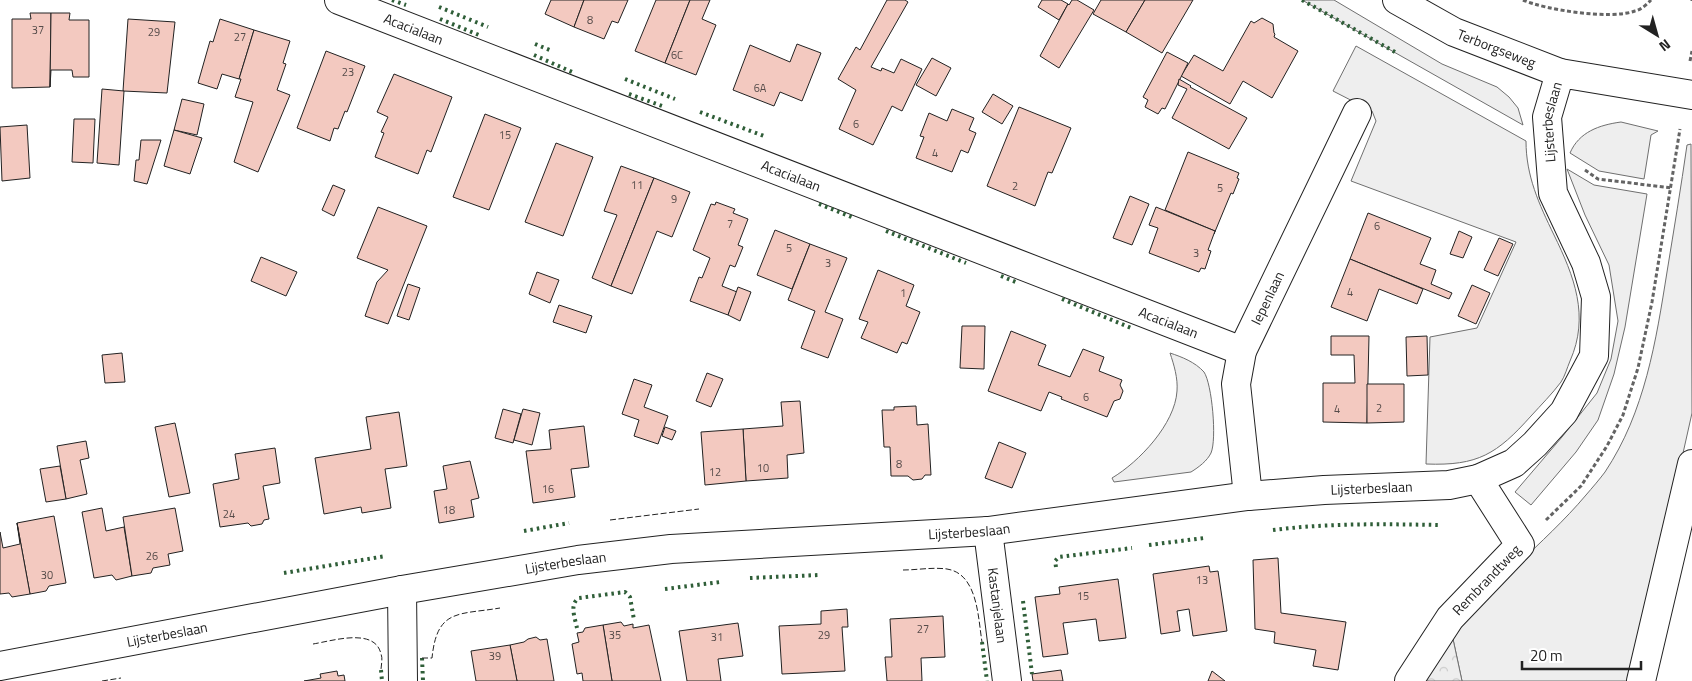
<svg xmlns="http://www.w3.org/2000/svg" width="1692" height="681" font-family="'Titillium Web',sans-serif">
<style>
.green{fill:#eee;stroke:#6f6f6f}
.forest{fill:url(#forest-crowns);stroke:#6f6f6f}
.building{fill:#f3c9c0;stroke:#222}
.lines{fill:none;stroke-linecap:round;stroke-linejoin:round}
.minor-casing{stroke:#222;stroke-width:30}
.tertiary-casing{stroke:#222;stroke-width:30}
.primary-casing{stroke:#222;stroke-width:30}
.path{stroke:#646464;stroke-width:3;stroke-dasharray:4 2.5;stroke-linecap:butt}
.minor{stroke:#fff;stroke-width:28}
.tertiary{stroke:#fff;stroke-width:28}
.primary{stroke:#fff;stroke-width:28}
.hedge{stroke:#2f5e38;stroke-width:4;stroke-dasharray:2.5 4;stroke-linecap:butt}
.fence{stroke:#222;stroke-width:1;stroke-dasharray:6 2.5;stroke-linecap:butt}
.labels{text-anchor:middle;stroke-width:4;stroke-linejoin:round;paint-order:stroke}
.number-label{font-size:11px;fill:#564c4a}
.street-label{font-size:14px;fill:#222;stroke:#fff}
</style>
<defs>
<pattern id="forest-crowns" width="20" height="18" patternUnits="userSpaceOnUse" patternTransform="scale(1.25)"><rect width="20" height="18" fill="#eee"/><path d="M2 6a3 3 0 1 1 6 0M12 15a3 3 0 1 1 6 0" fill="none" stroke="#ccc"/></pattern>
</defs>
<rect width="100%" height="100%" fill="#fff"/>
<g class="green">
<path d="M1302,0H1334L1442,64L1497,87L1509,97L1518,108L1523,125Z"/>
<path d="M1356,46L1526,141C1526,176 1539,204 1554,235C1574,276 1590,316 1570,361C1567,368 1565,376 1561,382C1552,394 1541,405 1531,416C1497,454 1478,466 1426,464L1430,337L1477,328L1516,242L1351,181L1376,121L1372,111L1333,91Z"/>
<path d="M1621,122L1658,131L1651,135L1644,179L1599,171L1570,153C1579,132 1599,125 1621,122Z"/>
<path d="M1691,144L1692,413L1649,605L1628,681H1462L1453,639C1488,584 1544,545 1586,495C1592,488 1599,480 1605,472C1645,412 1656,341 1667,272C1674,229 1681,187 1687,145Z"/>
<path d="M1567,169L1594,185L1647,194L1625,327L1614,374L1598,420L1576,452L1531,505L1515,492L1562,437L1597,393L1611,359L1618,321L1609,265L1585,215Z"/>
<path d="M1170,353C1182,357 1195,362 1204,372C1212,384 1217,439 1211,453C1207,461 1199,467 1191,472L1114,482L1112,478C1139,462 1175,424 1177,391C1178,378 1174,365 1170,353Z"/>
</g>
<path class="forest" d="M1453,639L1462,681H1425Z"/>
<g class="building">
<path d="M551,0H584L574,27L545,14Z"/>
<path d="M584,0H628L618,23L612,21L604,39L574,27Z"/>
<path d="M656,0H690L665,63L635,51Z"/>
<path d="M690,0H710L702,19L716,25L696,75L665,63Z"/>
<path d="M887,0H905L908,2L871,67L881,71L882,68L894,73L901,59L922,69L902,111L892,106L873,145L839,129L856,90L838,79L856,47L860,50Z"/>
<path d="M1042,0H1061L1068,4L1059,20L1038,7Z"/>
<path d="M1072,0H1077L1094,10L1059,68L1040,56L1068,4L1069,5Z"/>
<path d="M1101,0H1145L1126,32L1093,14Z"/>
<path d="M1145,0H1193L1162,53L1126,32Z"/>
<path d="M30,13H51L50,87L12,88V19H31Z"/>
<path d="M51,13H70L69,20H89V77H73L72,70H51L50,87Z"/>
<path d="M1262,18L1273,24L1274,33L1275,34L1274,37L1298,51L1272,98L1243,81L1230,104L1181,76L1194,55L1223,71L1251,21L1254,23Z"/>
<path d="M128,19L175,22L167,93L123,91Z"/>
<path d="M220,19L254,30L239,79L222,74L217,89L198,83L210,41L213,42Z"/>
<path d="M254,30L290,41L283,63L286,64L277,90L290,95L258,172L234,162L253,102L235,97L241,79H239Z"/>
<path d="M797,44L821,53L802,101L780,92L774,106L733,90L750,45L790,62Z"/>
<path d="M326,51L365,66L347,112L345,111L338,129L334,128L330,141L297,128Z"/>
<path d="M1167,52L1188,63L1165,109L1162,108L1158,114L1145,107L1148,100L1143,97Z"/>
<path d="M932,58L951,68L936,96L916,85Z"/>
<path d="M394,74L452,97L431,152L427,150L418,174L375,157L384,133L381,132L388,117L377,112Z"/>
<path d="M1179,79L1191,86L1190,87L1247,118L1229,149L1172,118L1187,89L1178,85Z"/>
<path d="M102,89L124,91L119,165L97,163Z"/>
<path d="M993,94L1013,106L1002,124L982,112Z"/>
<path d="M182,99L204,104L197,135L174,130Z"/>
<path d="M1019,107L1071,128L1052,173L1048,172L1035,206L987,186Z"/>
<path d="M952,109L974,118L969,130L976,133L968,153L961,150L952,172L916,158L924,137L920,136L929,113L947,121Z"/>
<path d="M485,114L521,128L489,210L453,197Z"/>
<path d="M74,119H95L93,163L72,162Z"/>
<path d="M27,125L30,178L2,181L0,127Z"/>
<path d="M174,130L202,138L190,174L164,166Z"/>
<path d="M141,140H161L147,184L134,181L136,160H139Z"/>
<path d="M556,143L593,157L563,236L525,222Z"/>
<path d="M1188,152L1239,173L1237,178L1239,179L1233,194L1231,193L1214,234L1215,231L1165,210Z"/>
<path d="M621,166L654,178L611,286L592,278L617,215L604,211Z"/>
<path d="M654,178L690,192L672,237L657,231L632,294L611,286Z"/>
<path d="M333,185L345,190L334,216L322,210Z"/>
<path d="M1130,196L1149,204L1132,245L1113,238Z"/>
<path d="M716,202L735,209L733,213L748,219L738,245L743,247L735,267L730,265L722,286L737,292L728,315L690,301L699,277L702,278L710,258L693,250L711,204L715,205Z"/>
<path d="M378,207L427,226L388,324L365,316L377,282L388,270L357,258Z"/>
<path d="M1156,207L1215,231L1208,250L1211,251L1205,269L1201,268L1199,272L1149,253L1158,228L1149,225Z"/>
<path d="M1368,213L1431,238L1420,264L1436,270L1431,284L1452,293L1449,299L1350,259Z"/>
<path d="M775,230L810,244L792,289L757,275Z"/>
<path d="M1459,231L1472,237L1463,258L1450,254Z"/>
<path d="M1499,238L1513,244L1498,276L1484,270Z"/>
<path d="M810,244L847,258L825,312L843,319L828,358L801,348L815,311L788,300Z"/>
<path d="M261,257L297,272L286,296L251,281Z"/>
<path d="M1350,259L1423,289L1417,304L1379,289L1367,321L1331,307Z"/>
<path d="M878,270L914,285L906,306L920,312L907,344L902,342L897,353L861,338L868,322L859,319Z"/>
<path d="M537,272L559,280L550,303L529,294Z"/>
<path d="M408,284L420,288L409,320L397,316Z"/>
<path d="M1472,285L1490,293L1476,324L1458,316Z"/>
<path d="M738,287L751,292L740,321L728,315Z"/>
<path d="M559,305L592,316L586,333L553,322Z"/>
<path d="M962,326H985L984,369L960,368Z"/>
<path d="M1011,331L1046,345L1038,365L1070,377L1083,349L1104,357L1099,371L1122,380L1120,385L1123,391L1120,399L1114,401L1107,417L1061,399L1062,397L1049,392L1041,411L988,391Z"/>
<path d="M1331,336H1369L1367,423L1323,422V383H1355L1354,355H1331Z"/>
<path d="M1427,336L1428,375L1407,376L1406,337Z"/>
<path d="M122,353L125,382L105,383L102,355Z"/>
<path d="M707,373L723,379L711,407L696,401Z"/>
<path d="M634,379L652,385L644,407L668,416L658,444L634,436L639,420L622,414Z"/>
<path d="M1367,384H1404V422L1367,423Z"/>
<path d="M800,401L804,453L787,455L788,478L746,481L743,429L783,426L781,402Z"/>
<path d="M916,406L917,425L928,424L931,475H925L922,479L913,480L908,476H891L890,447H884L882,410H894V407Z"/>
<path d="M503,409L521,414L513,443L495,438Z"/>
<path d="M523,409L540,413L532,445L514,440Z"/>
<path d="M399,412L407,466L385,469L391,508L362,513L361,507L324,514L315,458L371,449L366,417Z"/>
<path d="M175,423L190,493L169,497L155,427Z"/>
<path d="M584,426L589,467L571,469L575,497L533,503L526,451L551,449L549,430Z"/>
<path d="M665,427L676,431L672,440L662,436Z"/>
<path d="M743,429L746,481L705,485L701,432Z"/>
<path d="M86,441L89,458L80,460L87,494L66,499L57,446Z"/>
<path d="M999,442L1026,453L1012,488L985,478Z"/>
<path d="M275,448L280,483L263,486L269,519L264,520L262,524L251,526L248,523L220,527L213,484L239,479L235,454Z"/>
<path d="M470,461L479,498L471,500L474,517L439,523L434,491L447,489L443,466Z"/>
<path d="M60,466L66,499L46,502L40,469Z"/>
<path d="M102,508L106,531L124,527L132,576L116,580L112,575L94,578L82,512Z"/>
<path d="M175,508L183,551L168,554L170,565L153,568L151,573L132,576L123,517Z"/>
<path d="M54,516L66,583L49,586L46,591L30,594L17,523Z"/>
<path d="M17,523L30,594L12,597L9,593L0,594V532L3,548L20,544Z"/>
<path d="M1278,558L1281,613L1346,622L1338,670L1313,666L1316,650L1274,643L1275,632L1255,629L1253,560Z"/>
<path d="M1209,566L1210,572L1218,571L1227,631L1193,636L1189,609L1177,611L1180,631L1161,634L1153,574Z"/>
<path d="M1118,579L1126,638L1099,641L1096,619L1063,623L1068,654L1043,657L1035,597L1060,594L1059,587Z"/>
<path d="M847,609L848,627H842L845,671L782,674L779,626L821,624V611Z"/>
<path d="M943,616L945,657L921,658L922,681H887L885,657H892L890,619Z"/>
<path d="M621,622L624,626L633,624V628L649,625L661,681H612L603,625Z"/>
<path d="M738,623L743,656L718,659L721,681H687L679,631Z"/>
<path d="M603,625L612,681H583L582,673L577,674L572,644L579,642L577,633L583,632L585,628Z"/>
<path d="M536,637L540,640L547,639L554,681H517L510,645L524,642L528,639Z"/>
<path d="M510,645L517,681H476L471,651Z"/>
<path d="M1061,670L1063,681H1033L1032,674Z"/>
<path d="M337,671L338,676L344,675L345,681H304L321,678L320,674Z"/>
<path d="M1212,671L1225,681H1208Z"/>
</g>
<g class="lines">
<defs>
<g id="minor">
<path id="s1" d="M339,0L1242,351"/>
<path id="s2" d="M1397,0L1454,32L1560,73"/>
<path id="s3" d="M1248,496L1236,384L1242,351L1357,113"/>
<path id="s4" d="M988,531L1007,681"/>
<path d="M402,590L403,681"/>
<path id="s5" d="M1409,681L1450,618L1520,545L1478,479"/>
</g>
<g id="tertiary">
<path id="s6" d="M0,666L402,590L578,560L671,549L988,531L1248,496L1324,490L1449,485L1478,479L1514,463L1535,444L1564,412L1594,356L1596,297L1586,263L1553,193L1547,117L1560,73L1692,95"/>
</g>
<path id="primary" d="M1641,681L1692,464"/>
</defs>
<use href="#minor" class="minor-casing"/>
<use href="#tertiary" class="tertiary-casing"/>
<use href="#primary" class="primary-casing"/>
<g class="path">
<path d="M1523,0C1546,10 1611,20 1635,11C1641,10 1647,4 1651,0"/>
<path d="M1692,0V1"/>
<path d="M1690,61L1692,51"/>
<path d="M1585,170L1598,179L1672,188"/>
<path d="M1546,520L1581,486L1607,446L1623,415L1638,368L1652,302L1680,129"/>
</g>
<use href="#minor" class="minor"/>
<use href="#tertiary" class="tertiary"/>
<use href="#primary" class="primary"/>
<g class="hedge">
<path d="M392,0L406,5"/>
<path d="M1302,0L1395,52"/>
<path d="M439,7L488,27"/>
<path d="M440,19L479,35"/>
<path d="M535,44L552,51"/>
<path d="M534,55L572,72"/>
<path d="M625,79L675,99"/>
<path d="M629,94L665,107"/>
<path d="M700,112L764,136"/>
<path d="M819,204L854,218"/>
<path d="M886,231L966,263"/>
<path d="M1001,276L1018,283"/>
<path d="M1062,299L1131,328"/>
<path d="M1273,530C1329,523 1384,524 1440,525"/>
<path d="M524,531L569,523"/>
<path d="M1149,545L1204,538"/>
<path d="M1056,567L1055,561L1059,557L1132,548"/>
<path d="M284,573L386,556"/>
<path d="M750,578L819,575"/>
<path d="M665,589L720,582"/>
<path d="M1023,601L1032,674"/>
<path d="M577,628C575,618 569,604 579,598L625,592L630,597L634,620"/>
<path d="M982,642L987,681"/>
<path d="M422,658L423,681"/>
<path d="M381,670L382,681"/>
</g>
<g class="fence">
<path d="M610,520L699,509"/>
<path d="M903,570C917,570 933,567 947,569C978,574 978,618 982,642"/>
<path d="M313,644C332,641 375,627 381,654C383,659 381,665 381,670"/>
<path d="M422,658H432C437,608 459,615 500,608"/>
<path d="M102,681L121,678"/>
</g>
</g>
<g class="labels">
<g class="number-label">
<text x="590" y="24">8</text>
<text x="38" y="34">37</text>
<text x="154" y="36">29</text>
<text x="240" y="41">27</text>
<text x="677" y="59">6C</text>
<text x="348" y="76">23</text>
<text x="760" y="92">6A</text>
<text x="856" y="128">6</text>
<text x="505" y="139">15</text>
<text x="935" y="157">4</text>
<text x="637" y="189">11</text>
<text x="1015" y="190">2</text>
<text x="1220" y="192">5</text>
<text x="674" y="203">9</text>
<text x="730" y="228">7</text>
<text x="1377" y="230">6</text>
<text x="789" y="252">5</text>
<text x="1196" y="257">3</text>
<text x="828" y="267">3</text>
<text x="1350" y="296">4</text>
<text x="903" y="297">1</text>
<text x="1086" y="401">6</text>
<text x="1379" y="412">2</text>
<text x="1337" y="413">4</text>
<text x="899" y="468">8</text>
<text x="763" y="472">10</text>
<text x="715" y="476">12</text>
<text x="548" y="493">16</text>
<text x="449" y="514">18</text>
<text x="229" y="518">24</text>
<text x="152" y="560">26</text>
<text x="47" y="579">30</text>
<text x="1202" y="584">13</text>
<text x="1083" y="600">15</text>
<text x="923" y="633">27</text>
<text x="615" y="639">35</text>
<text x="824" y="639">29</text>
<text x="717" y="641">31</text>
<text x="495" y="660">39</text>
</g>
<g class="street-label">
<text dy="5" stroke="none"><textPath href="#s1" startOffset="80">Acacialaan</textPath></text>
<text dy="5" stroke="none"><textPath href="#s2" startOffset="111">Terborgseweg</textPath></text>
<text dy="5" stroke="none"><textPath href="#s6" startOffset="1910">Lijsterbeslaan</textPath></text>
<text dy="5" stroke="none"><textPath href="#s1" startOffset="485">Acacialaan</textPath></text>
<text dy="5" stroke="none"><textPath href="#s3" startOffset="205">Iepenlaan</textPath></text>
<text dy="5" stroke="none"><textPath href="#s1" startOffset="890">Acacialaan</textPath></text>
<text dy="5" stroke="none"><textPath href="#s6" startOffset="1385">Lijsterbeslaan</textPath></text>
<text dy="5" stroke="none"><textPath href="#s6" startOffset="980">Lijsterbeslaan</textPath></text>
<text dy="5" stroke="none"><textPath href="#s6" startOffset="575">Lijsterbeslaan</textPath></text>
<text dy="5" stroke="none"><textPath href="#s5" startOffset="128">Rembrandtweg</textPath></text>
<text dy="5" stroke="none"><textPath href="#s4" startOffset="75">Kastanjelaan</textPath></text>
<text dy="5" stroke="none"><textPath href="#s6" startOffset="170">Lijsterbeslaan</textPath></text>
</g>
</g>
<g transform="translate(1657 35) rotate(143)" stroke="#ffffff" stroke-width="4" paint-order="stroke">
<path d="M0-4L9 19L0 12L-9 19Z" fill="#222222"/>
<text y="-8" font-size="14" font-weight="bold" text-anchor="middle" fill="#222222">N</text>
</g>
<path d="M1522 661v8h119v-8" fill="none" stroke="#222222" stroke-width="2.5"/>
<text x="1530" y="661" font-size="15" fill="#222222" stroke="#ffffff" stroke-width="4" paint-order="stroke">20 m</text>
</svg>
